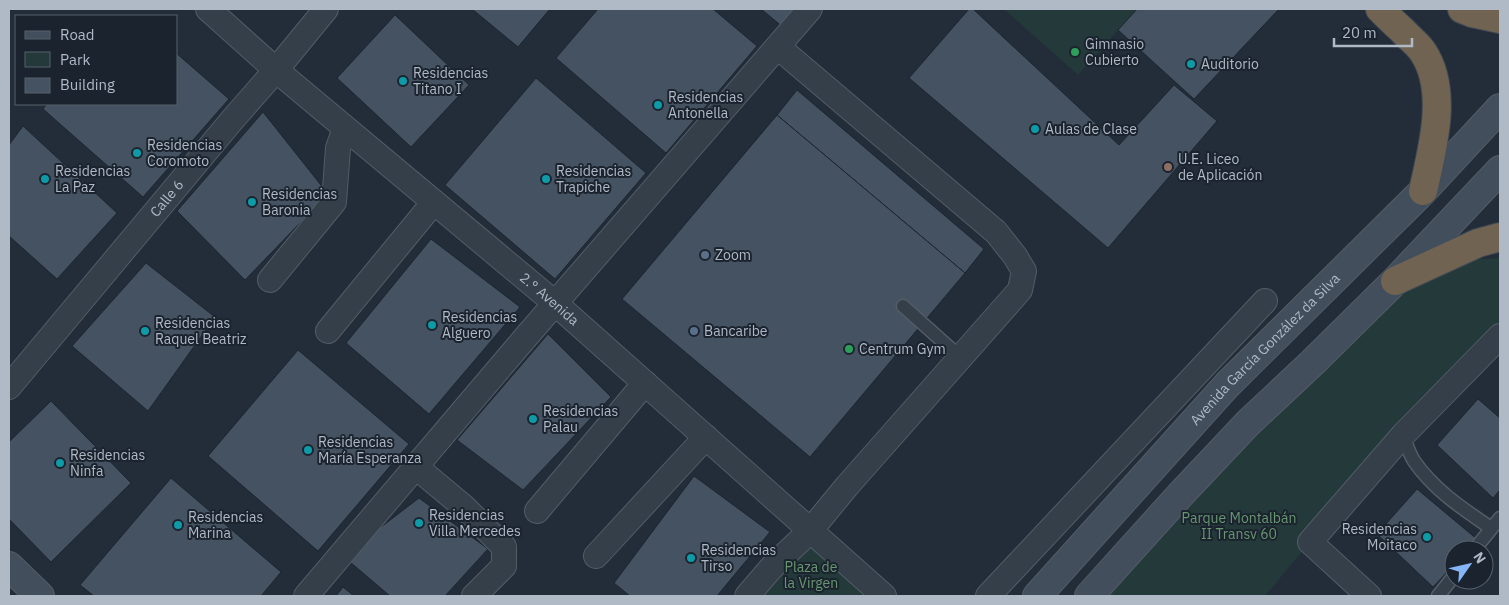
<svg xmlns="http://www.w3.org/2000/svg" width="1509" height="605" font-family="'IBM Plex Sans',sans-serif">
<style>
.green{fill:#24393a}
.building{fill:#455261;stroke:#1d2630}
.lines{fill:none;stroke-linecap:round;stroke-linejoin:round}
.service-casing{stroke:#535c67;stroke-width:15}
.minor-casing{stroke:#535c67;stroke-width:26}
.secondary-casing{stroke:#535c67;stroke-width:30}
.motorway-casing{stroke:#404954;stroke-width:30}
.service{stroke:#353f4a;stroke-width:12}
.minor{stroke:#353f4a;stroke-width:24}
.secondary{stroke:#434e5d;stroke-width:28}
.motorway{stroke:#706352;stroke-width:28}
.leisure-dot{fill:#2e9e5b;stroke:#1b242e;stroke-width:2}
.culture-dot{fill:#0f9aa8;stroke:#1b242e;stroke-width:2}
.education-dot{fill:#8d6e63;stroke:#1b242e;stroke-width:2}
.service-dot{fill:#5c6f8a;stroke:#1b242e;stroke-width:2}
.labels{text-anchor:middle;stroke-width:4;stroke-linejoin:round;paint-order:stroke}
.poi-label{font-size:14px;fill:#b0b9c6;stroke:#1b242e;text-anchor:start}
.street-label{font-size:14px;fill:#b0b9c6;stroke:#1b242e}
.park-label{font-size:14px;fill:#689671;stroke:#1b242e}
</style>
<rect width="100%" height="100%" fill="#222d39"/>
<g class="green">
<path d="M1004,9H1137L1078,75Z"/>
<path d="M1500,258V336L1310,542L1265,596H1089L1395,281L1451,260Z"/>
<path d="M808,543L868,596H763Z"/>
</g>
<g class="building">
<path d="M472,9H550L518,47Z"/>
<path d="M598,9H713L757,46L666,153L556,58Z"/>
<path d="M761,9H801L784,28Z"/>
<path d="M969,9H973L1119,145L1174,85L1217,121L1108,248L909,78Z"/>
<path d="M1137,9H1279L1194,99L1118,30Z"/>
<path d="M395,15L469,85L411,147L337,78Z"/>
<path d="M176,53L229,99L143,197L43,109L47,104H176Z"/>
<path d="M536,78L646,173L555,279L445,185Z"/>
<path d="M797,90L984,249L965,273L777,115Z"/>
<path d="M263,112L328,194L245,280L177,211Z"/>
<path d="M777,115L965,273L810,457L622,299Z"/>
<path d="M23,126L117,213L57,279L9,236V145Z"/>
<path d="M431,239L520,307L429,414L346,343Z"/>
<path d="M146,263L215,317L148,411L72,346Z"/>
<path d="M548,334L611,397L523,490L457,440Z"/>
<path d="M298,350L409,444L318,551L208,456Z"/>
<path d="M1478,399L1500,418V490L1493,498L1437,445Z"/>
<path d="M51,401L131,483L51,562L9,519V442Z"/>
<path d="M694,476L770,532L717,596H630L614,583Z"/>
<path d="M171,478L281,572L261,596H94L80,585Z"/>
<path d="M1417,489L1478,540L1469,550H1454V565L1433,587L1377,534Z"/>
<path d="M419,498L488,549L445,596H390L343,556Z"/>
<path d="M343,587L354,596H336Z"/>
</g>
<g class="lines">
<defs>
<g id="service">
<path d="M903,306L960,357"/>
<path d="M1403,435C1406,443 1409,453 1414,461C1434,490 1463,509 1491,528"/>
<path d="M1474,550L1500,518"/>
<path d="M1438,596L1454,576"/>
</g>
<g id="minor">
<path id="s1" d="M208,9L276,70L556,304L884,596"/>
<path d="M270,280L334,202L338,148L345,128"/>
<path d="M328,331L434,202"/>
<path id="s2" d="M9,387L233,119L276,70L326,9"/>
<path d="M416,467L464,507L504,547V566L474,596"/>
<path d="M537,511L645,383"/>
<path d="M596,556L706,437"/>
<path d="M306,596L525,338L810,9"/>
<path d="M747,596L772,567L810,531L847,486L1020,290L1024,271L1015,256L996,232L778,47"/>
<path d="M988,596L1265,301"/>
<path d="M1369,596L1310,542L1403,435L1500,336"/>
</g>
<g id="secondary">
<path d="M9,566L40,596"/>
<path id="s3" d="M1037,596L1227,385L1423,191L1500,108"/>
<path d="M1089,596L1181,494L1248,423L1312,363L1395,281L1500,170"/>
</g>
<g id="motorway">
<path d="M1380,9C1387,16 1394,23 1402,30C1409,38 1418,44 1423,52C1449,91 1432,150 1423,191"/>
<path d="M1462,9L1472,13L1500,19"/>
<path d="M1395,281L1478,243L1500,237"/>
</g>
</defs>
<use href="#service" class="service-casing"/>
<use href="#minor" class="minor-casing"/>
<use href="#secondary" class="secondary-casing"/>
<use href="#motorway" class="motorway-casing"/>
<use href="#service" class="service"/>
<use href="#minor" class="minor"/>
<use href="#secondary" class="secondary"/>
<use href="#motorway" class="motorway"/>
</g>
<g class="leisure-dot">
<circle cx="1075" cy="52" r="5"/>
<circle cx="849" cy="349" r="5"/>
</g>
<g class="culture-dot">
<circle cx="1191" cy="64" r="5"/>
<circle cx="403" cy="81" r="5"/>
<circle cx="658" cy="105" r="5"/>
<circle cx="1035" cy="129" r="5"/>
<circle cx="137" cy="153" r="5"/>
<circle cx="45" cy="179" r="5"/>
<circle cx="546" cy="179" r="5"/>
<circle cx="252" cy="202" r="5"/>
<circle cx="432" cy="325" r="5"/>
<circle cx="145" cy="331" r="5"/>
<circle cx="533" cy="419" r="5"/>
<circle cx="308" cy="450" r="5"/>
<circle cx="60" cy="463" r="5"/>
<circle cx="419" cy="523" r="5"/>
<circle cx="178" cy="525" r="5"/>
<circle cx="1427" cy="537" r="5"/>
<circle cx="691" cy="558" r="5"/>
</g>
<circle class="education-dot" cx="1168" cy="167" r="5"/>
<g class="service-dot">
<circle cx="705" cy="255" r="5"/>
<circle cx="694" cy="331" r="5"/>
</g>
<g class="labels">
<g class="poi-label">
<text x="1085" y="49">Gimnasio<tspan x="1085" dy="16">Cubierto</tspan></text>
<text x="1201" y="69">Auditorio</text>
<text x="413" y="78">Residencias<tspan x="413" dy="16">Titano I</tspan></text>
<text x="668" y="102">Residencias<tspan x="668" dy="16">Antonella</tspan></text>
<text x="1045" y="134">Aulas de Clase</text>
<text x="147" y="150">Residencias<tspan x="147" dy="16">Coromoto</tspan></text>
<text x="1178" y="164">U.E. Liceo<tspan x="1178" dy="16">de Aplicación</tspan></text>
<text x="55" y="176">Residencias<tspan x="55" dy="16">La Paz</tspan></text>
<text x="556" y="176">Residencias<tspan x="556" dy="16">Trapiche</tspan></text>
<text x="262" y="199">Residencias<tspan x="262" dy="16">Baronia</tspan></text>
<text x="715" y="260">Zoom</text>
<text x="442" y="322">Residencias<tspan x="442" dy="16">Alguero</tspan></text>
<text x="155" y="328">Residencias<tspan x="155" dy="16">Raquel Beatriz</tspan></text>
<text x="704" y="336">Bancaribe</text>
<text x="859" y="354">Centrum Gym</text>
<text x="543" y="416">Residencias<tspan x="543" dy="16">Palau</tspan></text>
<text x="318" y="447">Residencias<tspan x="318" dy="16">María Esperanza</tspan></text>
<text x="70" y="460">Residencias<tspan x="70" dy="16">Ninfa</tspan></text>
<text x="429" y="520">Residencias<tspan x="429" dy="16">Villa Mercedes</tspan></text>
<text x="188" y="522">Residencias<tspan x="188" dy="16">Marina</tspan></text>
<text x="1417" y="534" text-anchor="end">Residencias<tspan x="1417" dy="16">Moitaco</tspan></text>
<text x="701" y="555">Residencias<tspan x="701" dy="16">Tirso</tspan></text>
</g>
<g class="street-label">
<text dy="5" stroke="none"><textPath href="#s2" startOffset="246">Calle 6</textPath></text>
<text dy="5" stroke="none"><textPath href="#s1" startOffset="448">2.° Avenida</textPath></text>
<text dy="5" stroke="none"><textPath href="#s3" startOffset="336">Avenida García González da Silva</textPath></text>
</g>
<g class="park-label">
<text x="1239" y="523">Parque Montalbán<tspan x="1239" dy="16">II Transv 60</tspan></text>
<text x="811" y="572">Plaza de<tspan x="811" dy="16">la Virgen</tspan></text>
</g>
</g>
<rect width="1509" height="605" fill="none" stroke="#b0b9c6" stroke-width="20"/>
<rect x="15" y="15" width="162" height="90" fill="#1b242e" stroke="#57606b"/>
<rect x="25" y="31" width="25" height="8" fill="#434e5d" stroke="#57606b"/>
<text x="60" y="40" font-size="15" fill="#b0b9c6">Road</text>
<rect x="25" y="52" width="25" height="15" fill="#24393a" stroke="#57606b"/>
<text x="60" y="65" font-size="15" fill="#b0b9c6">Park</text>
<rect x="25" y="78" width="25" height="15" fill="#455261" stroke="#57606b"/>
<text x="60" y="90" font-size="15" fill="#b0b9c6">Building</text>
<g transform="translate(1469 565) rotate(56)"><circle r="24" fill="#1b242e" stroke="#57606b"/>
<path d="M0-4L9 19L0 12L-9 19Z" fill="#85b5f6"/>
<text y="-8" font-size="14" font-weight="bold" text-anchor="middle" fill="#b0b9c6">N</text>
</g>
<path d="M1334 38v8h78v-8" fill="none" stroke="#b0b9c6" stroke-width="2.5"/>
<text x="1342" y="38" font-size="15" fill="#b0b9c6" stroke="#1b242e" stroke-width="4" paint-order="stroke">20 m</text>
</svg>
